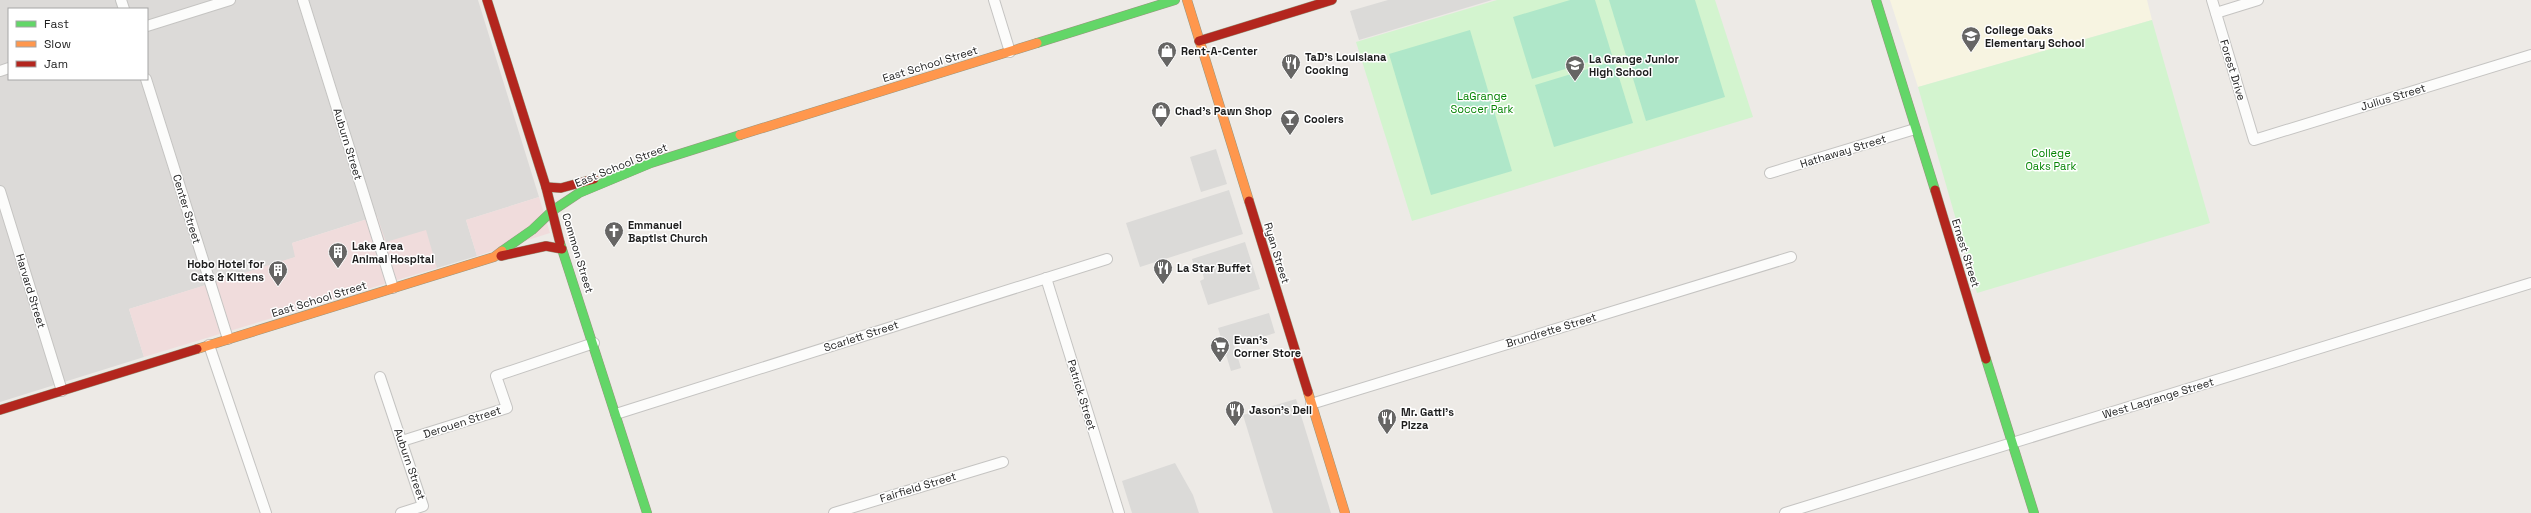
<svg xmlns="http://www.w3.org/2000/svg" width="2531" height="513" font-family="'Space Grotesk',sans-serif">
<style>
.residential{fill:#dcdad8;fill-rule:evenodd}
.commercial{fill:#f0dcdc}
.education{fill:#f7f4e1}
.religious{fill:#dbdad8}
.park{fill:#d3f4cf}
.pitch{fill:#afe7c9}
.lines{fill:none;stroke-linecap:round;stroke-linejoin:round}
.street-casing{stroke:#c5c4c2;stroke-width:12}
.fast-casing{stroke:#98967e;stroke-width:10}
.slow-casing{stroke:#98967e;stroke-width:10}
.jam-casing{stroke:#98967e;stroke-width:10}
.street{stroke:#fcfcfb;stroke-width:10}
.fast{stroke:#63d668;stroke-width:9}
.slow{stroke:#ff974d;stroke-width:9}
.jam{stroke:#b3261e;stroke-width:9}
.labels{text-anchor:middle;stroke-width:3;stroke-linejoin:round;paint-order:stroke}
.poi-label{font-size:11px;font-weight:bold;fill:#1e1e1e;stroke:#fff;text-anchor:start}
.street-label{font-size:11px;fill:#1e1e1e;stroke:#fff}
.park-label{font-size:11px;fill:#058504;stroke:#fff}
</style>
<rect width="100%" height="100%" fill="#edeae6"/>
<path class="residential" d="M0,0H478L539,197L466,220L477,256L437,268L385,242L377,216L292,243L296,257L129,309L144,357L0,402ZM9,9H147V79H9Z"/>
<g class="commercial">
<path d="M539,197L550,233L477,256L466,220Z"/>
<path d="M377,216L386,242L426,230L437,268L144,357L129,309L295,257L292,243Z"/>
</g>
<path class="education" d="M1890,0H2147L2152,20L1918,87Z"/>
<g class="religious">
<path d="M1388,0H1492L1359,40L1350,11Z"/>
<path d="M1216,149L1227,184L1201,192L1190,157Z"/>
<path d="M1229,190L1243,234L1140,267L1126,223Z"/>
<path d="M1245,242L1260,289L1208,305L1200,281L1204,279L1202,270L1196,272L1192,259Z"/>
<path d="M1269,313L1275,333L1234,345L1241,368L1231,371L1218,328Z"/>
<path d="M1296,399L1331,513H1273L1243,415Z"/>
<path d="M1175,463L1193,495L1199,513H1132L1122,481Z"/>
</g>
<g class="park">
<path d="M1497,0H1715L1753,117L1412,221L1356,42Z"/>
<path d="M2152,20L2210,223L1977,293L1918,87Z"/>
</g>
<g class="pitch">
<path d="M1570,0H1595L1612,55L1532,79L1513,17Z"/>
<path d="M1609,0H1695L1725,97L1646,121Z"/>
<path d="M1470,30L1512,171L1431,195L1389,54Z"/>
<path d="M1614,61L1633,123L1554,147L1535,85Z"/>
</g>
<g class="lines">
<defs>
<g id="street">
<path d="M121,0L124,9"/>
<path d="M303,0L393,288"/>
<path d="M994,0L1010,52"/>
<path d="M2212,0L2254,140L2531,55"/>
<path d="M2216,13L2258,0"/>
<path d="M147,26L230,0"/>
<path d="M0,71L9,68"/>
<path d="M146,79L228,339"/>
<path d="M1770,173L1915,129"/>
<path d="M0,191L62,391"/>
<path d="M1046,278L1119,513"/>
<path d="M209,345L266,513"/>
<path d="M380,377L423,506L401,513"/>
<path d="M1311,404L1791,257"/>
<path d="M616,414L1107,259"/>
<path d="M402,441L507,408L496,376L594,343"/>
<path d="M834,513L1003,462"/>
<path d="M1785,513L2531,283"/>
</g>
<g id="fast">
<path d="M1876,0L1935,190"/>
<path d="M1037,43L1175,0"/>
<path d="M560,243L647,513"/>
<path d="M502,251L532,230L552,211L579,193L651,163L740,135"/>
<path d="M1986,359L2034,513"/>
</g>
<g id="slow">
<path d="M1187,0L1249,201"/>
<path d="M740,135L1037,43"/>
<path d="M197,349L494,257L502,251"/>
<path d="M1308,392L1345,513"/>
</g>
<g id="jam">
<path d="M487,0L546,187L560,243"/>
<path d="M1199,41L1332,0"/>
<path d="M546,187L561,188L594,179"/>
<path d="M1935,190L1986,359"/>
<path d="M1249,201L1308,392"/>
<path d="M501,256L546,246L562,249"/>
<path d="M0,410L197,349"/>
</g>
</defs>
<use href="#street" class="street-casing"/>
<use href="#fast" class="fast-casing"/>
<use href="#slow" class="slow-casing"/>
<use href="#jam" class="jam-casing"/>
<use href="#street" class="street"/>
<use href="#fast" class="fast"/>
<use href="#slow" class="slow"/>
<use href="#jam" class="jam"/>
</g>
<defs>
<symbol id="school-pin" viewBox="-11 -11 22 30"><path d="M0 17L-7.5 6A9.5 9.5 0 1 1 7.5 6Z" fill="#666564" stroke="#fff"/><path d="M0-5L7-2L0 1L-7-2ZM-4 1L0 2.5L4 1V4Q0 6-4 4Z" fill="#fff"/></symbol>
<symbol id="shop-pin" viewBox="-11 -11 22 30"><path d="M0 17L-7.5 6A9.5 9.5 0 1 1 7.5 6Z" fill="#666564" stroke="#fff"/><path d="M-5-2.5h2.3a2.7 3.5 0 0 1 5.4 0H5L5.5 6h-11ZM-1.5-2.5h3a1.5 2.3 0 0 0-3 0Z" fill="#fff"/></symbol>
<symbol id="restaurant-pin" viewBox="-11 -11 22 30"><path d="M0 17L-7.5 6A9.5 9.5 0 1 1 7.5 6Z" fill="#666564" stroke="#fff"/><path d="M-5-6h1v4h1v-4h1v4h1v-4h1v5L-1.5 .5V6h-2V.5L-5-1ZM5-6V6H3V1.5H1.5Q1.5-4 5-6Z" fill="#fff"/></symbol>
<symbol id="bar-pin" viewBox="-11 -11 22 30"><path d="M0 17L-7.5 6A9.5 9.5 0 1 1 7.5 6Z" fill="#666564" stroke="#fff"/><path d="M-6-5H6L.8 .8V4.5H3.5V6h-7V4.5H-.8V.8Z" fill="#fff"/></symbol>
<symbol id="church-pin" viewBox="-11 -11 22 30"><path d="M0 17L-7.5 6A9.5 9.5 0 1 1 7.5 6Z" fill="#666564" stroke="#fff"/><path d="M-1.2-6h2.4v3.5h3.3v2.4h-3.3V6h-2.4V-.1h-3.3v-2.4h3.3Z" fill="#fff"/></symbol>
<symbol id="building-pin" viewBox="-11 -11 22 30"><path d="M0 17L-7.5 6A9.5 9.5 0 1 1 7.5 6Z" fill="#666564" stroke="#fff"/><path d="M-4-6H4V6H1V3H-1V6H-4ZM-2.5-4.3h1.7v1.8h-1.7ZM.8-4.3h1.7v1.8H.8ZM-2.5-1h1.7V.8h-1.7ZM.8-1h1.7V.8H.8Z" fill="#fff"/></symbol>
<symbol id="supermarket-pin" viewBox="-11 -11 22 30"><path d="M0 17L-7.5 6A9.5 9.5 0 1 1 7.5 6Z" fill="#666564" stroke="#fff"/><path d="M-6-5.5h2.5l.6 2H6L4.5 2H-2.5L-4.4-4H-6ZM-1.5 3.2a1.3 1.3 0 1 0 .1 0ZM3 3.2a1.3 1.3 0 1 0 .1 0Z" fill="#fff"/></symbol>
</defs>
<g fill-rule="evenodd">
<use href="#school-pin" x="1960" y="25" width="22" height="30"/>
<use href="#shop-pin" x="1156" y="40" width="22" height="30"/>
<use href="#restaurant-pin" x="1280" y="52" width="22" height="30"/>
<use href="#school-pin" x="1564" y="54" width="22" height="30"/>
<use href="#shop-pin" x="1150" y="100" width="22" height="30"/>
<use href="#bar-pin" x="1279" y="108" width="22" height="30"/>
<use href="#church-pin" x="603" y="220" width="22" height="30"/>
<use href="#building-pin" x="327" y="241" width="22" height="30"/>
<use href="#restaurant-pin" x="1152" y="257" width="22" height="30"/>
<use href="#building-pin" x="267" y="259" width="22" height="30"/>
<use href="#supermarket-pin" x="1209" y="335" width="22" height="30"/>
<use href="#restaurant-pin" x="1224" y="399" width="22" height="30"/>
<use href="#restaurant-pin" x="1376" y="407" width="22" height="30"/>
</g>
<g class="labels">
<g class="poi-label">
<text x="1985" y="34">College Oaks<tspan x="1985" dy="13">Elementary School</tspan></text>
<text x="1181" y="55">Rent-A-Center</text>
<text x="1305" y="61">TaD's Louisiana<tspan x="1305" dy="13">Cooking</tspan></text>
<text x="1589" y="63">La Grange Junior<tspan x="1589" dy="13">High School</tspan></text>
<text x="1175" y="115">Chad's Pawn Shop</text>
<text x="1304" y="123">Coolers</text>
<text x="628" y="229">Emmanuel<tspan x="628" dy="13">Baptist Church</tspan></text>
<text x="352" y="250">Lake Area<tspan x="352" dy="13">Animal Hospital</tspan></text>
<text x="264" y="268" text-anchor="end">Hobo Hotel for<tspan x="264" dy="13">Cats &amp; Kittens</tspan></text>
<text x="1177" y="272">La Star Buffet</text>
<text x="1234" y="344">Evan's<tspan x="1234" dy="13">Corner Store</tspan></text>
<text x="1249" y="414">Jason's Deli</text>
<text x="1401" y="416">Mr. Gatti's<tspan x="1401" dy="13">Pizza</tspan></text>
</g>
<g class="street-label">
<text transform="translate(930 64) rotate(-17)" y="4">East School Street</text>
<text transform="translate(2233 70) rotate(73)" y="4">Forest Drive</text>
<text transform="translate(2393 97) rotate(-17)" y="4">Julius Street</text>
<text transform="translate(348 144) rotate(73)" y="4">Auburn Street</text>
<text transform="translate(1843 151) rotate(-17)" y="4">Hathaway Street</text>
<text transform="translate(621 165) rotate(-22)" y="4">East School Street</text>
<text transform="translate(187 209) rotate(73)" y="4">Center Street</text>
<text transform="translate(578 253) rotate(73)" y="4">Common Street</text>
<text transform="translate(1277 253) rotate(73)" y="4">Ryan Street</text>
<text transform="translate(1966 253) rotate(73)" y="4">Ernest Street</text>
<text transform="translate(31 291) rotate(73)" y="4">Harvard Street</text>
<text transform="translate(319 299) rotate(-17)" y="4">East School Street</text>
<text transform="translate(1551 330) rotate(-17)" y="4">Brundrette Street</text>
<text transform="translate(861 336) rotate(-18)" y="4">Scarlett Street</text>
<text transform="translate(1082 395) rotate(73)" y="4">Patrick Street</text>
<text transform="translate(2158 398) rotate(-17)" y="4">West Lagrange Street</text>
<text transform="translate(462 422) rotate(-18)" y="4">Derouen Street</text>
<text transform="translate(410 464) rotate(71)" y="4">Auburn Street</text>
<text transform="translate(918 487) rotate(-17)" y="4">Fairfield Street</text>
</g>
<g class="park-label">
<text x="1482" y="100">LaGrange<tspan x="1482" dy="13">Soccer Park</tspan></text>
<text x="2051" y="157">College<tspan x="2051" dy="13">Oaks Park</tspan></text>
</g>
</g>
<rect x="8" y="8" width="140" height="72" fill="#ffffff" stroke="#a5a5a5"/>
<rect x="16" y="21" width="20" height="6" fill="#63d668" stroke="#a5a5a5"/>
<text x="44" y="28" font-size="12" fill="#1e1e1e">Fast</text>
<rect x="16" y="41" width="20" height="6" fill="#ff974d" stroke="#a5a5a5"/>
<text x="44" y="48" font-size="12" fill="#1e1e1e">Slow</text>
<rect x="16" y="61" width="20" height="6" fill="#b3261e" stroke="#a5a5a5"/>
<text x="44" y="68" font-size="12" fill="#1e1e1e">Jam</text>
</svg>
